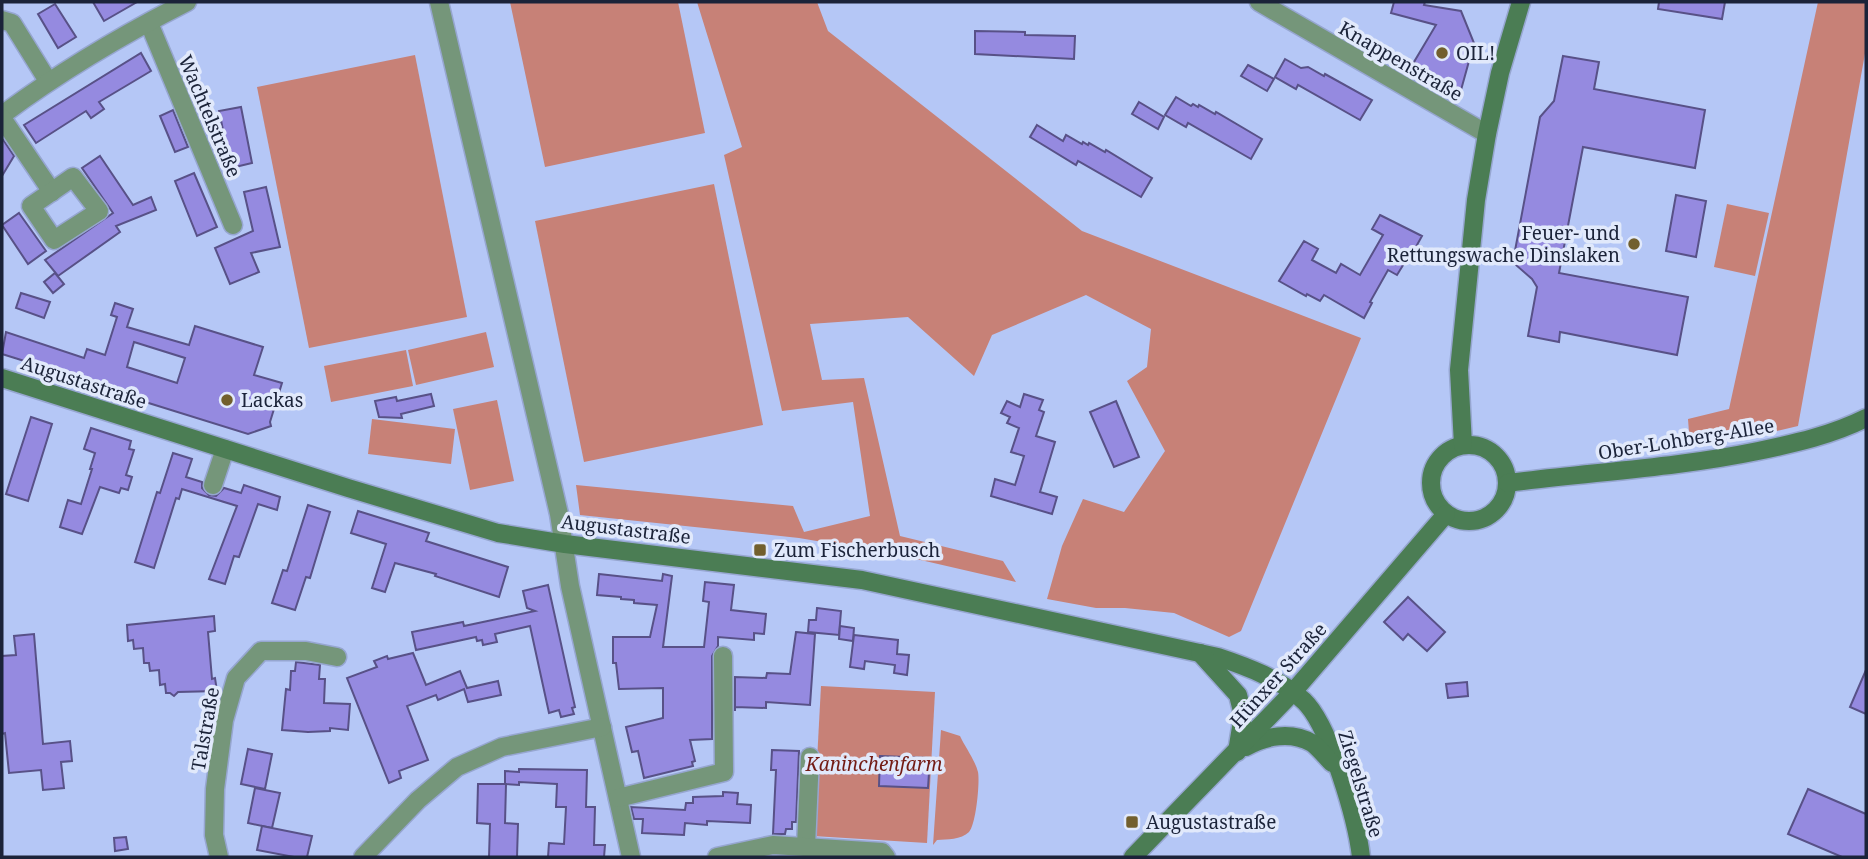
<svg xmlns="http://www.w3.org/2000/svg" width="1868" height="859" font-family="'Noto Serif',serif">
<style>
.green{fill:#c78177}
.building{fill:#958ae0;stroke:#585187;stroke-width:2;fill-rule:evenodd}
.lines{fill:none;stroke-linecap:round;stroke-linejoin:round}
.street-casing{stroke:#96a6d0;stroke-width:21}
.secondary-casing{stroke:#96a6d0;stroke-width:21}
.street{stroke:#75967a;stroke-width:18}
.secondary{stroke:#4b7d54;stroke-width:18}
.poi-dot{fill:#725f2d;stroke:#e1e9fb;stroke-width:2.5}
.labels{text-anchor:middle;stroke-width:7;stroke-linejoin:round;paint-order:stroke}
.poi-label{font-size:19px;fill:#1b2339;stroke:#e1e9fb;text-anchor:start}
.street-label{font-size:19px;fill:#1b2339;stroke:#e1e9fb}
.park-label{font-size:19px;font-style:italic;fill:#731b14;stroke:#e1e9fb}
</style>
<rect width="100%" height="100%" fill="#b5c7f6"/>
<g class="green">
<path d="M510,2H678L705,133L545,167Z"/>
<path d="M697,2H817L828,31L1082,231L1361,338L1241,631L1229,637L1174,613L1125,608H1096L1047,599L1062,546L1083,499L1124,512L1165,451L1127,381L1147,367L1151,329L1086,295L992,335L974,376L908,317L810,324L822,380L864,378L900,536L1003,561L1016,582L899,555L799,538L580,515L576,485L793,506L804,532L870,516L853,402L782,411L724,155L742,147Z"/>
<path d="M1818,2H1866V48L1798,426L1743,439L1690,446L1688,419L1729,409Z"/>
<path d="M415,55L467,317L309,348L257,87Z"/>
<path d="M714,184L763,425L584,462L535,221Z"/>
<path d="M1727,204L1769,213L1755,276L1714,267Z"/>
<path d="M486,332L494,367L416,385L408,350Z"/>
<path d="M406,350L413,386L331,402L324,366Z"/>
<path d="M497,400L514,481L470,490L453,409Z"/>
<path d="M372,419L455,429L451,464L368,454Z"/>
<path d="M821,686L935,692L927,843L813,836Z"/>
<path d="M941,730L960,736C965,747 975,760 978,772C980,782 976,825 969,832C961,840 947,839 937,840L933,845Z"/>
</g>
<g class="building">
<path d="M93,2H137L104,21Z"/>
<path d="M1394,2H1425L1424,5L1461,11L1474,43L1461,90L1414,62L1436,25L1391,13Z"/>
<path d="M1659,2H1725L1722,19L1658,9Z"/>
<path d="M55,4L76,37L58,48L38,14Z"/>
<path d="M975,31L1025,32V35L1075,36L1074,59L975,54Z"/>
<path d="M141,53L151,71L99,102L104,109L91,118L86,111L36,143L24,125Z"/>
<path d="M1563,56L1599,62L1594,89L1705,110L1695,168L1583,147L1559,273L1688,297L1677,355L1560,332L1559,342L1528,336L1537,287L1532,279L1516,265L1514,256L1540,117L1554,101Z"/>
<path d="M1285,59L1301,68L1308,67L1324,76L1325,74L1372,100L1360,120L1298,85L1296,89L1275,77Z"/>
<path d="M1248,65L1274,79L1267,91L1241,76Z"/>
<path d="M1176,97L1191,106L1193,104L1198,107L1199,105L1215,114L1216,112L1262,139L1251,159L1188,123L1186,127L1165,115Z"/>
<path d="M1139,102L1164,117L1158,129L1132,114Z"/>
<path d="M241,107L252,163L231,168L219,111Z"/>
<path d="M173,110L188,147L175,152L160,116Z"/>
<path d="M1037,125L1063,141L1066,135L1082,144L1083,142L1088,145L1089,143L1105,152L1106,150L1152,178L1141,197L1078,161L1076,165L1030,137Z"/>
<path d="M2,138L14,156L2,176Z"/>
<path d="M100,156L133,205L151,197L156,210L116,226L120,232L58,276L45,260L113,213L82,168Z"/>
<path d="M194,173L217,227L197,236L175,181Z"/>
<path d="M266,187L280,247L251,253L259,272L230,284L215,248L253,231L244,192Z"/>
<path d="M1676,195L1706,201L1696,257L1666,251Z"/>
<path d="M19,213L46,251L28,264L2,225Z"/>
<path d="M1380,215L1422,236L1407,263L1405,262L1397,275L1388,270L1370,302L1372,303L1364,318L1324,295L1320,301L1307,294L1306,296L1279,281L1304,241L1318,249L1312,260L1336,273L1341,264L1360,275L1383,235L1372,229Z"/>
<path d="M55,273L64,284L53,293L44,282Z"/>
<path d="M21,293L50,302L44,318L16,308Z"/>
<path d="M115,303L133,309L127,327L189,345L195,326L263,347L254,375L282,383L270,422L271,426L248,434L94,386L95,383L2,354L6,332L84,358L87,349L105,355L117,317L111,315ZM134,342L185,358L177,383L127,367Z"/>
<path d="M431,394L434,406L401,414L402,418L379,417L375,401L396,397L397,401Z"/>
<path d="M1024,394L1043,400L1039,410L1044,412L1036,436L1055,442L1040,492L1057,497L1052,514L991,496L995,479L1015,485L1024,456L1011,452L1019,428L1007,423L1010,417L1001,413L1007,401L1020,407Z"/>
<path d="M1116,401L1139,457L1114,467L1090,412Z"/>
<path d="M31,417L52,424L28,501L6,494Z"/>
<path d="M91,428L131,441L129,449L134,450L126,475L132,477L128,490L121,488L119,493L100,487L82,534L60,527L68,500L81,504L92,469H90L95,453L84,449Z"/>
<path d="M173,453L192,459L186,477L202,482V488L209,495L216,496L224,488L241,493L244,485L280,497L277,510L258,504L239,557L234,556L225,584L209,579L237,506L182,489L179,499L176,498L154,568L135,562L157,492L160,493Z"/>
<path d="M308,505L330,512L310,578L306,577L295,610L272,603L283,570L287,571Z"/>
<path d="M358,511L429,533L426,541L508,567L499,597L435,576L436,574L395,563L385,592L372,588L386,544L351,533Z"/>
<path d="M599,574L662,581L663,574L672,576L663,647H704L709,602L703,601L705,582L734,585L731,610L766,614L764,634L754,633V640L718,637V646L712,656V739L690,740L695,761L692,762L693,766L644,778L638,751L632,752L626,727L663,718V688L619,689L616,663H613V637H650L657,605L634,603V600L621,599V597L597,595Z"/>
<path d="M548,585L575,707L572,708L574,714L561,717L559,710L549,713L530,626L495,634L497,642L483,645L482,640L477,641L476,637L416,650L412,632L463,622L464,626L535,611L527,608L523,591Z"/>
<path d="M1408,597L1445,632L1427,651L1408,634L1403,640L1384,622Z"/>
<path d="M817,608L841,611L839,635L808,632L809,620H816Z"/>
<path d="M214,616L215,631L208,632L212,679L215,678L217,691L178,692L174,696L170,693H166L165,684L160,685L159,670L150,671L149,663H144L143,648L134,649L133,640L128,641L127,625Z"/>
<path d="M840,626L854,628L853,641L839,639Z"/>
<path d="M796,632L815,634L810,705L766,702V708L735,707V711V677L766,678L767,673L790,674Z"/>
<path d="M34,634L43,744L70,741L72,761L61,762L64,788L43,790L41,770L9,773L5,733L2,734V656L16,655L14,636Z"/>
<path d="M854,635L898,640L897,654L909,655L907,675L894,673L895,665L865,661L864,669L850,667Z"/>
<path d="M413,653L426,685L460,671L467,688L498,681L501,695L468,702L464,689L438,700L436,695L407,706L428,760L399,771L401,778L389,783L347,678L377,667L374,661L387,656L388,659Z"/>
<path d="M296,662L320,665L319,679H325L324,703L350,704L348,730L330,728V731L308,732L282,730L286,689L290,690L291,671H295Z"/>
<path d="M1866,670V714L1850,707Z"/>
<path d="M1467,682L1468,696L1448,698L1446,684Z"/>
<path d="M248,749L272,754L265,789L241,784Z"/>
<path d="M772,750L799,751L796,822H792V829H786L785,834H773L776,770H771Z"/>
<path d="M880,756L930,758L928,788L879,786Z"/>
<path d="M519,769L587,770L586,807H595L594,845H605L604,857H548L549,843L564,844L566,807H556L557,784L519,782V785L505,784V771L519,772Z"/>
<path d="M478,784H506L505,823L518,824L517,857H489L490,824L477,823Z"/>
<path d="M255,788L280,793L272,828L248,823Z"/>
<path d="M1808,789L1866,814V857H1842L1788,834Z"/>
<path d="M723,792L738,793L737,804L751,805L750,823L707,821V825L685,823L684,835L642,833L643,819H634L631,807L685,810L686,803H693V797L723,796Z"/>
<path d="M262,826L312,836L307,857H294L257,850Z"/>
<path d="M126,837L128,849L115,851L114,838Z"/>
</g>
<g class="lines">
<defs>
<g id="street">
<path d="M439,2L559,514L570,586L631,857"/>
<path d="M1259,2L1487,134"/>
<path d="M2,20L12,23L48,81"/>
<path d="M149,23L233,225"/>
<path d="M2,115C60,72 122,35 187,2"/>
<path d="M2,118L52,192"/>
<path d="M73,177L99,211L54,240L31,206Z"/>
<path d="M213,485L225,449"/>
<path d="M618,798L724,772L723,656"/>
<path d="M806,846L810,757"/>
<path d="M219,857L214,835L215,789L224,720L236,678L261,651H306L337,657"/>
<path d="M363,857L418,800L457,767L502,747L602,727"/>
<path d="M717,857L773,845L882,852L886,857"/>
</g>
<g id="secondary">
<path d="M2,378L348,488L498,533L565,544L862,580L1218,657C1248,667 1280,679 1304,701C1330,726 1357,821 1361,857"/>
<circle cx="1469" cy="483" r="38"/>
<path d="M1463,445L1459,370L1476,200L1487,134L1500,73L1521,2"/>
<path d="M1508,483C1591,472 1676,468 1758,451C1796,443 1832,435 1866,418"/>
<path d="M1200,653L1238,695L1243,715L1237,752"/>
<path d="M1246,747C1265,736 1291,731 1312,743C1319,748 1326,757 1332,763"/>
<path d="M1133,857L1293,692L1446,514"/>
</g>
</defs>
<use href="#street" class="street-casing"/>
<use href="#secondary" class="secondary-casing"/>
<use href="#street" class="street"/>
<use href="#secondary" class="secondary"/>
</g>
<g class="poi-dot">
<circle cx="1442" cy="53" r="7"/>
<circle cx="1634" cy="244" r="7"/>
<circle cx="227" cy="400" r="7"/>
<rect x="753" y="543" width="14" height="14" rx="3.5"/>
<rect x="1125" y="815" width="14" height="14" rx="3.5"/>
</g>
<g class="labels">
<g class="poi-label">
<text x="1456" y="60">OIL!</text>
<text x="1620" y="240" text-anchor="end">Feuer- und<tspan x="1620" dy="22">Rettungswache Dinslaken</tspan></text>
<text x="241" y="407">Lackas</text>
<text x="774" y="557">Zum Fischerbusch</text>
<text x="1146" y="829">Augustastraße</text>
</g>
<g class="street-label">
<text transform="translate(1401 61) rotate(30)" y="7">Knappenstraße</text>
<text transform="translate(210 116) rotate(67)" y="7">Wachtelstraße</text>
<text transform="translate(84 382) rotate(18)" y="7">Augustastraße</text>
<text transform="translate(1686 439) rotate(-9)" y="7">Ober-Lohberg-Allee</text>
<text transform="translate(626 529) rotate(7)" y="7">Augustastraße</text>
<text transform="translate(1278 675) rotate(-48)" y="7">Hünxer Straße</text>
<text transform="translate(205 729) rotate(-80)" y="7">Talstraße</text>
<text transform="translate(1361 784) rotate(73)" y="7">Ziegelstraße</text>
</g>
<g class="park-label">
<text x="874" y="771">Kaninchenfarm</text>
</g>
</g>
<rect width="1868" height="859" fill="none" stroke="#1b2339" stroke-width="7"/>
</svg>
